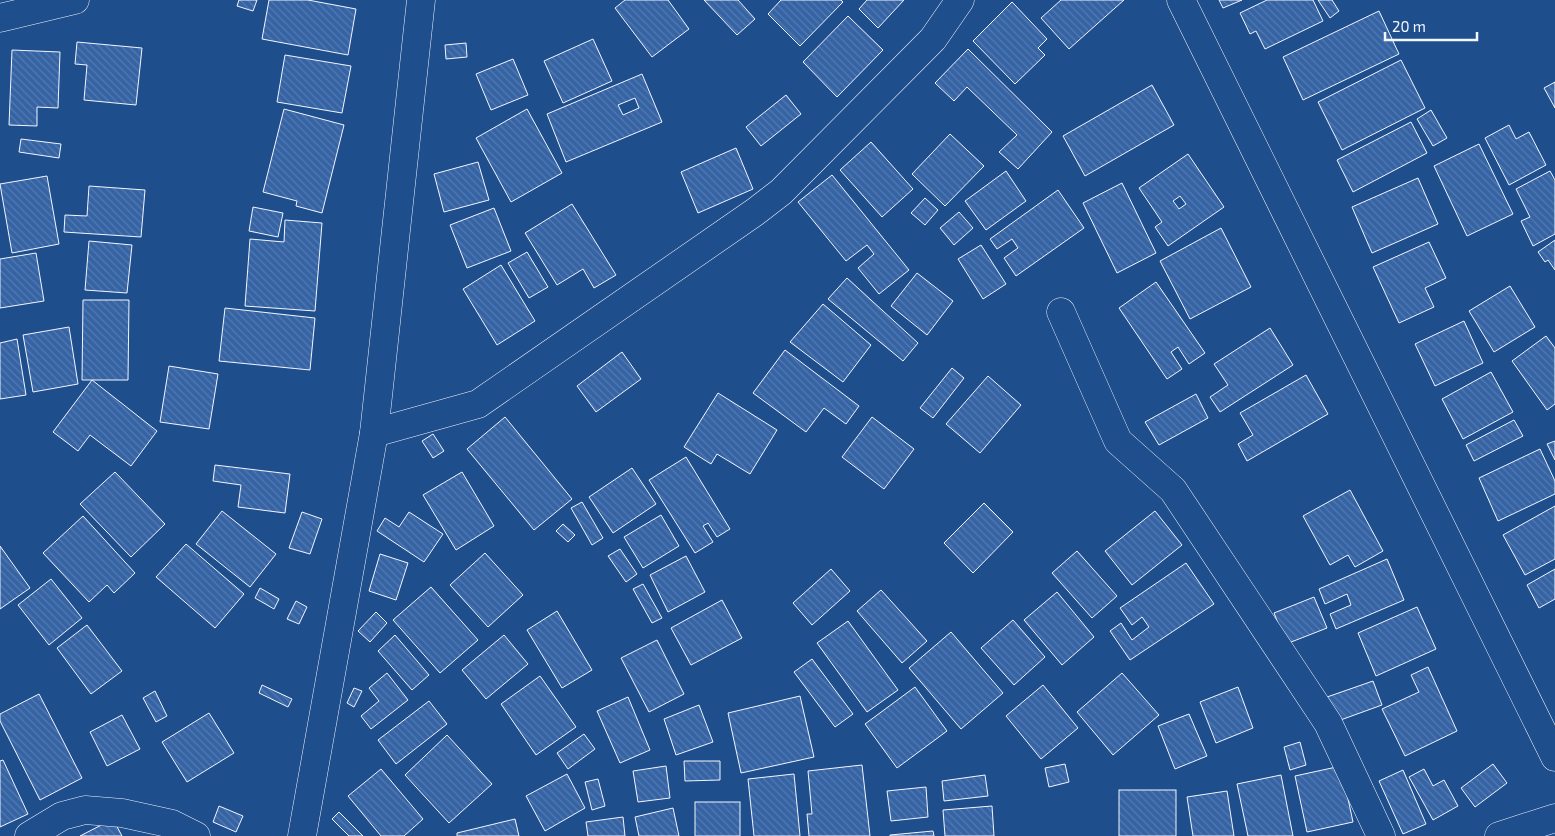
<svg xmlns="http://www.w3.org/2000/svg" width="1555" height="836" font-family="'Exo 2',sans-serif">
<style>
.building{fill:url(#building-back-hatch);stroke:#f2f6ff;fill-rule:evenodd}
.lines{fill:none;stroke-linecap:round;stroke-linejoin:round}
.street-casing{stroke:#f2f6ff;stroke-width:29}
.secondary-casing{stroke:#f2f6ff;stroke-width:29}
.street{stroke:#1f4e8c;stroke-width:28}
.secondary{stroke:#1f4e8c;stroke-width:28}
</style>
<defs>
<pattern id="building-back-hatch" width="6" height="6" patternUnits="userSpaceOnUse" patternTransform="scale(1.25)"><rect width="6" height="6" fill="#3563a3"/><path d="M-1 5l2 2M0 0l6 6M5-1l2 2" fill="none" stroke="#537ab1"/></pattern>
</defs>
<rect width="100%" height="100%" fill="#1f4e8c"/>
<g class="building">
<path d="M239,0H257L253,11L237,6Z"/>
<path d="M269,0H308L356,9L348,55L262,39Z"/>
<path d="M625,0H668L689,29L652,57L615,8Z"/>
<path d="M704,0H738L755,19L737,35Z"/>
<path d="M781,0H841L843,2L800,46L768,14Z"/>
<path d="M867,0H904L878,28L859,9Z"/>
<path d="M1061,0H1124L1069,49L1041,18Z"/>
<path d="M1219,0H1242L1223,8Z"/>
<path d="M1267,0H1313L1323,21L1265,49L1256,31L1250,34L1240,13Z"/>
<path d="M1318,0H1332L1339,11L1330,18Z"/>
<path d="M1012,2L1047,39L1038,48L1045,55L1015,84L973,41Z"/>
<path d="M1379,11L1399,54L1303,100L1283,57Z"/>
<path d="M848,16L883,50L837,97L803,62Z"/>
<path d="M593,39L612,81L563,103L544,61Z"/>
<path d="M77,42L142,48L136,105L84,100L87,65L75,64Z"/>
<path d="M466,43L467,57L446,59L445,45Z"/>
<path d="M968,49L1052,132L1018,169L999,152L1017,135L967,87L954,101L935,83Z"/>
<path d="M12,50L60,52L58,108L37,107V126L9,125Z"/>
<path d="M285,55L351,66L342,113L277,102Z"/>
<path d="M513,59L528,95L491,110L476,74Z"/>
<path d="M1401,60L1425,108L1342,150L1318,102Z"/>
<path d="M642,74L662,122L566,162L547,114ZM635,98L639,108L623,115L618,105Z"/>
<path d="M1555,82V108L1544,88Z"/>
<path d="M1152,85L1174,125L1085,176L1063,136Z"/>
<path d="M786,95L801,114L761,146L746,127Z"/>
<path d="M284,109L344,125L322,213L296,206L297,201L263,192Z"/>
<path d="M527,109L562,173L511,202L476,138Z"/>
<path d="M1431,110L1447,138L1433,146L1417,119Z"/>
<path d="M1411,122L1427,153L1353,192L1337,160Z"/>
<path d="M1509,125L1516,139L1529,132L1546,165L1509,185L1485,138Z"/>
<path d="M950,134L984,166L945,206L912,174Z"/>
<path d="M21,139L61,144L59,158L19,152Z"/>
<path d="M871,142L913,189L882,217L840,170Z"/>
<path d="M1479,144L1513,214L1467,236L1434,166Z"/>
<path d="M736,148L753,189L698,213L681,172Z"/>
<path d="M1188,154L1224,207L1168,246L1155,227L1162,222L1139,188ZM1180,196L1186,204L1179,209L1173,201Z"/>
<path d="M478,162L489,200L444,212L434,174Z"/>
<path d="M1006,171L1026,201L986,230L965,201Z"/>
<path d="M1550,171L1555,180V234L1533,246L1521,221L1530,217L1516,189Z"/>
<path d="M832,175L909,270L879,294L858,268L874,254L867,245L846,261L798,202Z"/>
<path d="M47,176L59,244L12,253L0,184Z"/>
<path d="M1418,178L1438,224L1372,253L1352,207Z"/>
<path d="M1122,183L1156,253L1117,273L1083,203Z"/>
<path d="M89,186L145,190L141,237L64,232L65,215L87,216Z"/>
<path d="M1058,190L1084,228L1016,276L1004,258L1018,248L1012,239L997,249L990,239Z"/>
<path d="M925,198L938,210L925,225L911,213Z"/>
<path d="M572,204L616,275L594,288L583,269L557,285L525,233Z"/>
<path d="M253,207L283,213L278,237L249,231Z"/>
<path d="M494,208L511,251L467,268L450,225Z"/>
<path d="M959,212L973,228L954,245L940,228Z"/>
<path d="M285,220L322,223L315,311L245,306L250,239L284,242Z"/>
<path d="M1221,228L1251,287L1190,319L1160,261Z"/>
<path d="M1555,240V270L1548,260L1545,262L1538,252Z"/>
<path d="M89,241L132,245L127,293L85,290Z"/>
<path d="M1429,242L1446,278L1425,288L1434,307L1399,323L1373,267Z"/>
<path d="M981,245L1006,284L983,299L958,259Z"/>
<path d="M527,252L548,287L529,298L508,263Z"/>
<path d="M36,253L44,301L0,308V259Z"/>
<path d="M501,265L535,321L497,345L463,289Z"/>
<path d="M917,273L953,301L927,335L891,306Z"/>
<path d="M847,278L918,343L903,361L828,299Z"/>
<path d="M1156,282L1205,353L1189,364L1178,347L1171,352L1182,369L1167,379L1119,308Z"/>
<path d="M1510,286L1535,327L1494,352L1469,311Z"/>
<path d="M83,300H129L128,380H82Z"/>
<path d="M823,304L871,345L843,382L790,342Z"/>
<path d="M225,308L315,318L310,370L219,361Z"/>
<path d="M1464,321L1483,363L1435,386L1415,344Z"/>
<path d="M69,327L78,384L33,392L23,335Z"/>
<path d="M1270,328L1293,365L1220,412L1210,397L1228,385L1214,364Z"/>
<path d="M1546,336L1555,348V404L1547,410L1512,361Z"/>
<path d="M17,339L26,395L0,399V343Z"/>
<path d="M785,350L859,406L846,424L824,408L806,432L753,393Z"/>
<path d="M622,352L641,379L596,412L577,386Z"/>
<path d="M169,366L218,374L209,429L160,422Z"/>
<path d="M952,368L964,378L933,418L920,408Z"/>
<path d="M1491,372L1513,412L1463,439L1442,399Z"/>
<path d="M1306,375L1328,414L1247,461L1238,444L1253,435L1240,413Z"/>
<path d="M988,376L1021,405L980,453L946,424Z"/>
<path d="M92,380L157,431L131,466L90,435L78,451L53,432Z"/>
<path d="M718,393L777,430L750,474L717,454L711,464L684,447Z"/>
<path d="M1196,394L1208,418L1159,445L1145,422Z"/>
<path d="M505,417L572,499L534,530L467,449Z"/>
<path d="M872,417L914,449L884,489L842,457Z"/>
<path d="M1514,420L1523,436L1474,461L1466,445Z"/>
<path d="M433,434L444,451L433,458L422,441Z"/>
<path d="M1555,441V460L1547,444Z"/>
<path d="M1540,449L1555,481V494L1498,521L1479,478Z"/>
<path d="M686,457L730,529L717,537L708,523L703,526L713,542L695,553L649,480Z"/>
<path d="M215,465L290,474L285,513L238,507L241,485L213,481Z"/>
<path d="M632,468L656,504L613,533L589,497Z"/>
<path d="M115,472L165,524L131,557L80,504Z"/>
<path d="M462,472L494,526L456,550L423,495Z"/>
<path d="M1350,490L1383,551L1355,567L1348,555L1330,565L1303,516Z"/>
<path d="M582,502L603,538L592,545L571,508Z"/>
<path d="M984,503L1013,532L973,573L944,543Z"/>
<path d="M1555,506V559L1525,575L1503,535Z"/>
<path d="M222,511L276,554L250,587L196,544Z"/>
<path d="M1155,511L1182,545L1132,585L1105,551Z"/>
<path d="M302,512L322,519L310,554L289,548Z"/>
<path d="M409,512L443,534L424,562L377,531L385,518L399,527Z"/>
<path d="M661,515L679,546L643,568L624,537Z"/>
<path d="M83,516L135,573L114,593L107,585L89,602L43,553Z"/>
<path d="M563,524L575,535L568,542L556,531Z"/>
<path d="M186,544L244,594L215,628L156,577Z"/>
<path d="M0,546L30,588L0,609Z"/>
<path d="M620,549L637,574L626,582L608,556Z"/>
<path d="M1077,551L1117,596L1092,618L1052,573Z"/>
<path d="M485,553L523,595L488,627L450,585Z"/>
<path d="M380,554L408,563L396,600L369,591Z"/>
<path d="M686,556L705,592L668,612L650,575Z"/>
<path d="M1387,559L1404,600L1336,629L1330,614L1351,605L1347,594L1325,604L1319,589Z"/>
<path d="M1186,563L1214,604L1130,660L1110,631L1121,623L1132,640L1149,627L1142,617L1132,625L1120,608Z"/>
<path d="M831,569L850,591L812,625L793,603Z"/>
<path d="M1555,569V599L1539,608L1527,585Z"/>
<path d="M51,579L82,618L49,645L18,605Z"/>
<path d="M643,584L662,618L652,623L633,589Z"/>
<path d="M431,587L478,640L440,673L393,620Z"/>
<path d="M260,588L279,599L274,609L255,598Z"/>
<path d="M881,590L927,641L902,663L857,611Z"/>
<path d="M1057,592L1094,637L1062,665L1024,620Z"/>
<path d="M1314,597L1327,628L1286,644L1274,613Z"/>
<path d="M722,600L742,638L691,665L671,628Z"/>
<path d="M296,601L307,607L299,624L287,619Z"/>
<path d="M1417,607L1436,649L1376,676L1358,633Z"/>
<path d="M557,611L592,670L562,688L527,630Z"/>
<path d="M376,612L387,623L370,642L358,631Z"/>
<path d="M1013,620L1045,657L1014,685L981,648Z"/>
<path d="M848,621L898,690L867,712L817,643Z"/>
<path d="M87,625L122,671L91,694L57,648Z"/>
<path d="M951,632L1003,693L961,729L909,668Z"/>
<path d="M395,635L429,675L412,690L378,651Z"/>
<path d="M504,635L528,664L486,699L462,670Z"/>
<path d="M657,640L684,694L649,712L621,658Z"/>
<path d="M812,659L853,714L835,727L794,672Z"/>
<path d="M1428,667L1457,731L1405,756L1382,709L1419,692L1411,675Z"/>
<path d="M387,673L408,700L371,729L361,716L379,701L369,688Z"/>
<path d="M1122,673L1159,715L1113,755L1077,712Z"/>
<path d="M540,676L576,727L536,755L501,704Z"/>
<path d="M1373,681L1382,705L1335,722L1327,697Z"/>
<path d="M262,685L292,699L288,707L259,693Z"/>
<path d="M1043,685L1078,728L1041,759L1006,716Z"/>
<path d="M915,687L947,731L897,768L865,724Z"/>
<path d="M1238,687L1253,728L1216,743L1200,702Z"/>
<path d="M354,688L362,691L354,707L347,703Z"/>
<path d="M155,691L167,716L156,722L143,698Z"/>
<path d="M39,694L82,778L40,800L0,721V714Z"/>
<path d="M800,696L814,757L741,773L728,713Z"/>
<path d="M628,697L650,750L620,763L597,711Z"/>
<path d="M429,701L447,724L396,764L378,740Z"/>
<path d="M699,705L713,742L676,755L664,719Z"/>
<path d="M209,713L234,753L187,782L162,742Z"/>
<path d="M1189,714L1207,756L1175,769L1158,726Z"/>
<path d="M122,715L140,749L107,766L90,732Z"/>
<path d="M584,734L595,749L568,769L557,753Z"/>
<path d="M447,735L492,784L449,823L405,775Z"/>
<path d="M1300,742L1306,765L1290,770L1284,747Z"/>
<path d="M3,760L28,814L0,827V761Z"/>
<path d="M684,761H720V780L685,781Z"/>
<path d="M1065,764L1069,782L1049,787L1045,768Z"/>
<path d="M1493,764L1507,783L1475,807L1461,788Z"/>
<path d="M862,765L870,836H809L807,814H812L808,771Z"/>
<path d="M666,766L670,798L638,802L633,771Z"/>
<path d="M1341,766L1353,822L1307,832L1295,776Z"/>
<path d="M381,769L423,819L404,836H381L348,796Z"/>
<path d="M1424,769L1433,786L1444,780L1458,806L1433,820L1409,777Z"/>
<path d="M1403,770L1426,824L1403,834L1379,781Z"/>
<path d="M567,774L585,808L545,831L526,796Z"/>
<path d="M794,774L800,836H754L748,779Z"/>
<path d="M985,775L988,796L944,801L942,781Z"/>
<path d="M1281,775L1293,836H1248L1237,784Z"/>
<path d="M598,779L605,806L592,810L585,782Z"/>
<path d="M926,787L928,817L891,821L887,791Z"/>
<rect x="1119" y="790" width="57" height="46"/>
<path d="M1227,791L1234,836H1193L1187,797Z"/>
<rect x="695" y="802" width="45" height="34"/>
<path d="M219,806L243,816L236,832L213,822Z"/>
<path d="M992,806L994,836H945L943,810Z"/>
<path d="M673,808L679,836H639L635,817Z"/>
<path d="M339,812L363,836H349L332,819Z"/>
<path d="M623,817L625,836H588L586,822Z"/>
<path d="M113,819L122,836H80Z"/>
<path d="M515,819L519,836H457V833Z"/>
<path d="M933,831L934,836H890V835Z"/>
</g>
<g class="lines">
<defs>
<g id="street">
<path d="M0,18L75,0"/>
<path d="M1061,312L1118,441L1173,490L1328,723L1381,836"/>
<path d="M374,433L478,404L755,212L781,192L933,39L960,0"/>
<path d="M29,836L62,816L85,810L122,813L172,824L196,836"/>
<path d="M1499,836L1555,818"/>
</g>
<g id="secondary">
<path d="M1181,0L1555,757"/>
<path d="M302,836L374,433L421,0"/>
</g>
</defs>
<use href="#street" class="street-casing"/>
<use href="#secondary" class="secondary-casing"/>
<use href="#street" class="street"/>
<use href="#secondary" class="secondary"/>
</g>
<path d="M1385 32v8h92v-8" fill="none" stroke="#f2f6ff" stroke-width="2.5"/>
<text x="1392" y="32" font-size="15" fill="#f2f6ff" stroke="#1f4e8c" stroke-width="4" paint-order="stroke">20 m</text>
</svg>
